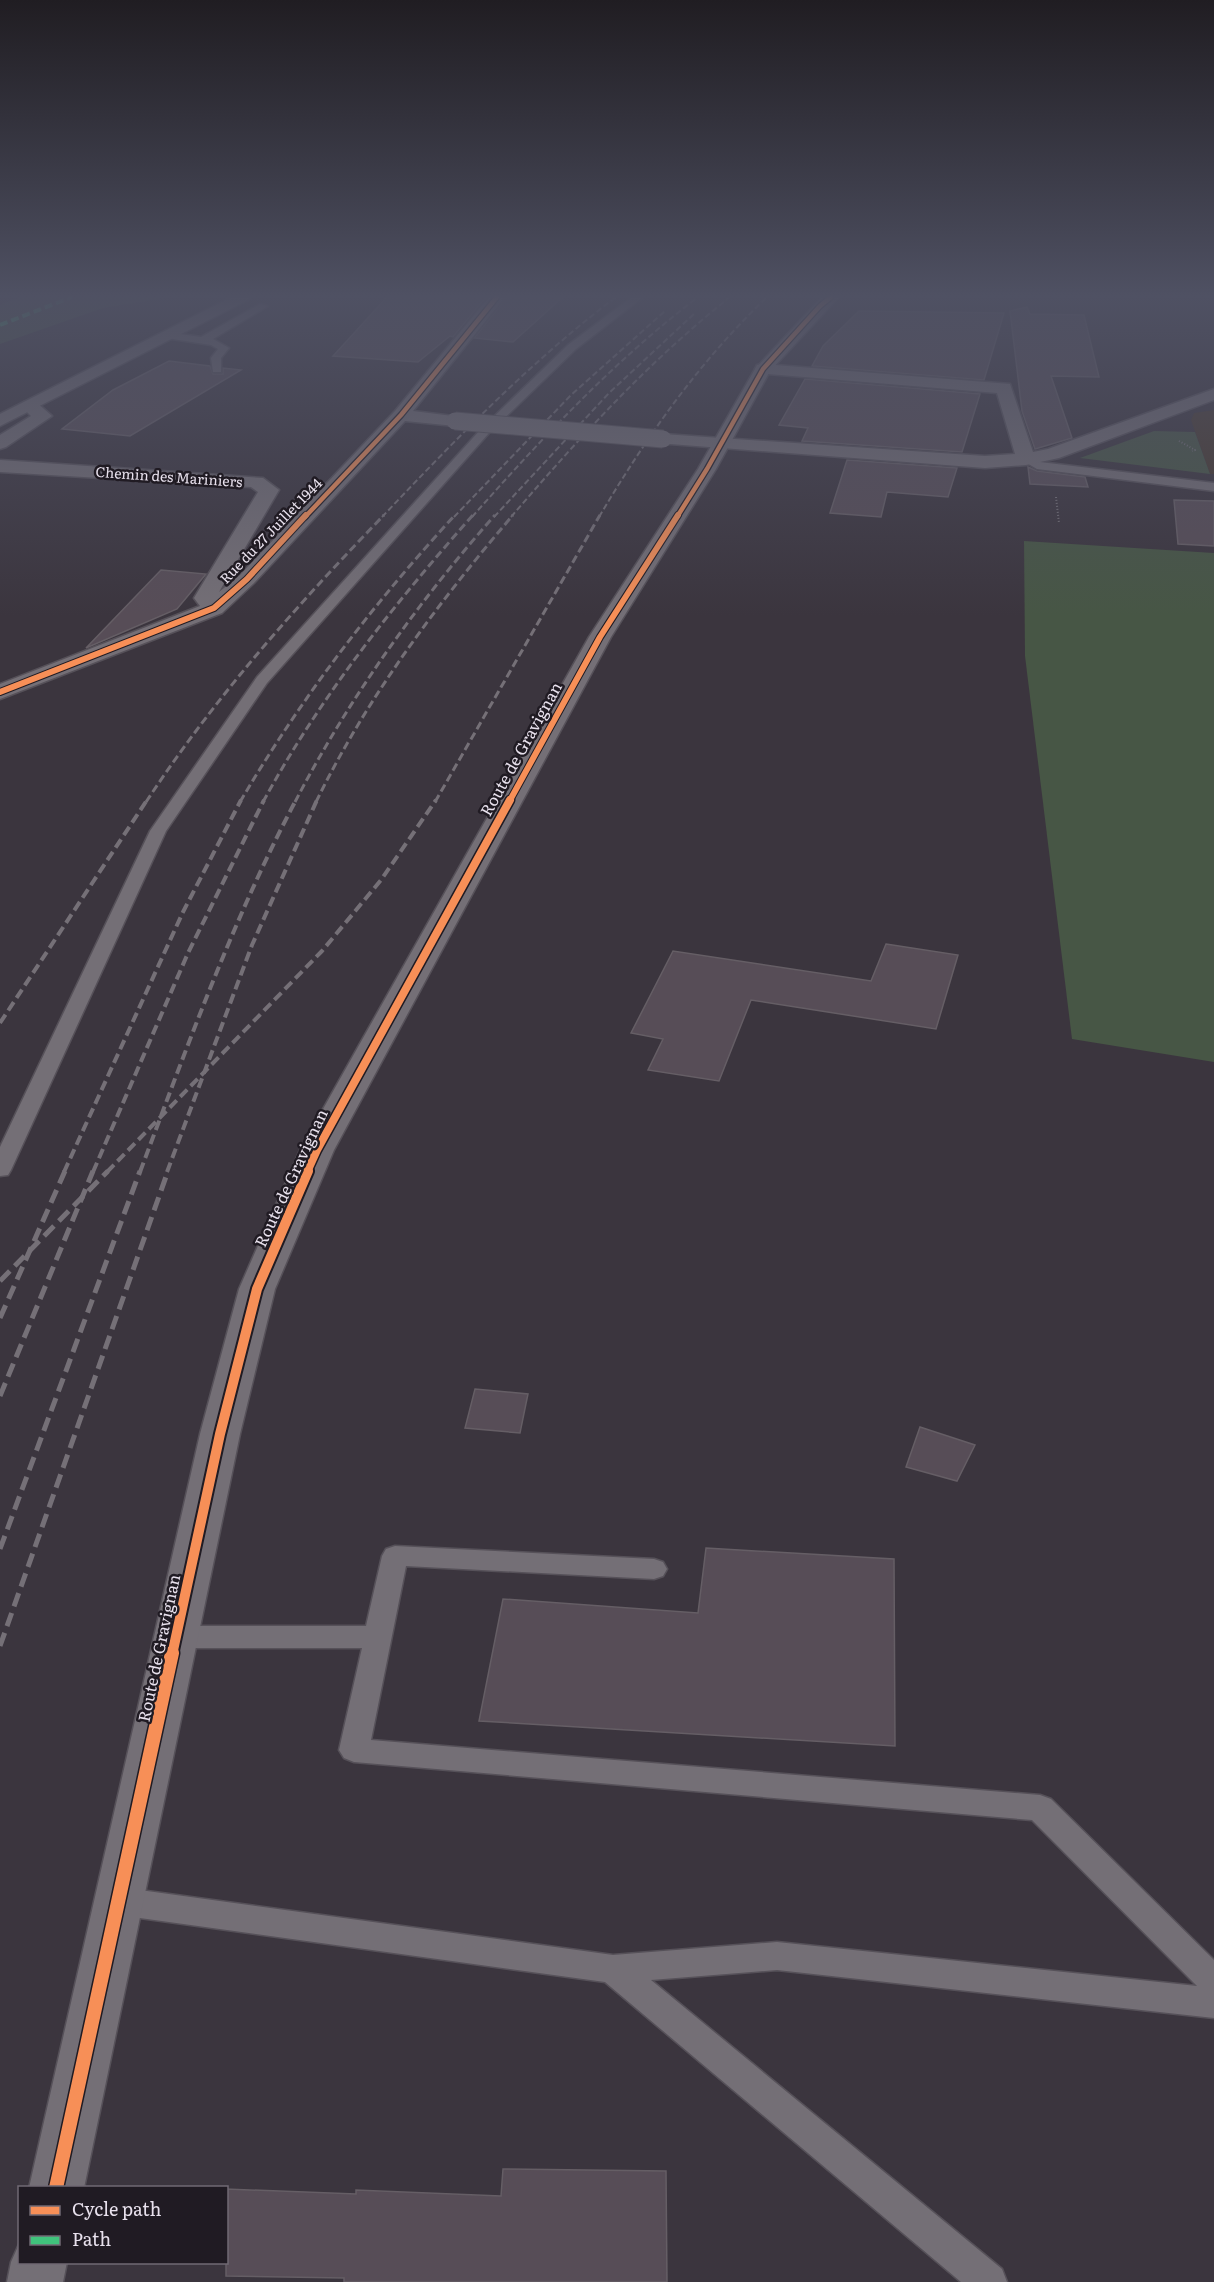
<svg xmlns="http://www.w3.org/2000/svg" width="1214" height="2282" font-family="Literata,serif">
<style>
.education{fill:#47392f}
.green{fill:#475645}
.building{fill:#574d57;stroke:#655e65;stroke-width:1.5}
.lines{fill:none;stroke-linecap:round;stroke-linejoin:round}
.lane-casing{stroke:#565159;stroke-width:3}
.street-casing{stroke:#565159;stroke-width:3}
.secondary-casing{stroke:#565159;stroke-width:3}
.path{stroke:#77737a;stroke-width:2;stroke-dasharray:1 2;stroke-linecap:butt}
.lane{fill:#746f76;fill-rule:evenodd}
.street{fill:#746f76;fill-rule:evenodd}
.secondary{fill:#746f76;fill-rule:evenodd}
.rail-far3{stroke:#757077;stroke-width:2;stroke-dasharray:6 3;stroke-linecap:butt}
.rail-far2{stroke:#757077;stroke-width:3;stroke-dasharray:8 4;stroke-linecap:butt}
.rail-far1{stroke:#757077;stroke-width:4;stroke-dasharray:10 5;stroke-linecap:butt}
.rail{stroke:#757077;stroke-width:5;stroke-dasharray:14 7;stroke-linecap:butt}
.street-bridge-casing{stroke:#565159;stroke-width:19;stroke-linecap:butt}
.street-bridge{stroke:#746f76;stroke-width:17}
.quiet{stroke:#40c37c;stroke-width:4;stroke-dasharray:8 4;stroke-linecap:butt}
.cycleway-far4-casing{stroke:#201b23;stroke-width:7}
.cycleway-far3-casing{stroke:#201b23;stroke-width:8}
.cycleway-far2-casing{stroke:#201b23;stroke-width:11}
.cycleway-far1-casing{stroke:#201b23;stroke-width:14}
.cycleway-casing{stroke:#201b23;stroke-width:17}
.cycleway-far4{stroke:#f78f57;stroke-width:4.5}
.cycleway-far3{stroke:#f78f57;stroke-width:6}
.cycleway-far2{stroke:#f78f57;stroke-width:8}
.cycleway-far1{stroke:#f78f57;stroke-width:10}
.cycleway{stroke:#f78f57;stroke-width:14}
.labels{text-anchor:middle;stroke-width:5;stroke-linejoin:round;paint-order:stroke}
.far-street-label{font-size:14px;fill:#e8e1ed;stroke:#201b23}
.street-label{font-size:16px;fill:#e8e1ed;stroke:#201b23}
</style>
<rect width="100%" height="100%" fill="#3b353e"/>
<path class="education" d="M1214,410V474H1210L1191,420L1194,413Z"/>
<g class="green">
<path d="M20,297H171L103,308L0,344V305Z"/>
<path d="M1154,431L1195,432L1210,474L1080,458Z"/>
<path d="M1024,541L1214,553V1062L1072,1039L1025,656Z"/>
</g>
<g class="building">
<path d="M387,297H486L453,337L450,336L418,362L333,356Z"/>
<path d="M507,297H563L513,342L474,338Z"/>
<path d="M1027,307L1030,314L1084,315L1099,377L1051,376L1072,438L1035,449L1022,411L1010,311Z"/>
<path d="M859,311L1004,313L984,380L812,366L823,346Z"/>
<path d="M169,361L210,366L213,374H223V368L241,370L130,436L62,429L113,390Z"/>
<path d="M805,379L980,394L962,452L802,441L808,428L779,425Z"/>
<path d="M847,460L957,468L948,497L887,492L881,517L830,513Z"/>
<path d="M1028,467L1037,471L1085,477L1088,487L1030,484Z"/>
<path d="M1174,500L1214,501V546L1178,544Z"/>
<path d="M161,570L206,574L177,609L86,648Z"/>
<path d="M886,944L958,955L936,1029L751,1000L719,1081L648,1070L663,1039L631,1033L673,951L871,981Z"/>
<path d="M475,1389L528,1394L520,1433L465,1428Z"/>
<path d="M920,1427L975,1445L957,1481L906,1467Z"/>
<path d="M706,1548L894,1559L895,1746L479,1721L503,1599L698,1613Z"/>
<path d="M503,2169L666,2171L667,2282H344V2278L226,2276V2189L356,2194V2190L501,2196Z"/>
</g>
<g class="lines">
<defs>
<g id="lane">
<path d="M632,297H643L576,349L489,433L267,683L166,831L11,1170L8,1175L0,1176V1147L150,831L257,677L481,429L568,345Z"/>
<path d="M260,304L268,306L213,339L229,348L221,358V372H213L211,358L218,349L211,345L166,338L161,335L166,332L201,337Z"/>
<path d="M1026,455L1040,462L1214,483V491L1037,469L1020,459Z"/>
<path d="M395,1546L654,1559L663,1562L667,1569L663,1576L654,1579L406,1566L371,1740L1040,1795L1051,1799L1214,1960V2018L777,1970L651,1980L1002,2269L1007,2282H961L605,1982L118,1915L107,1911L102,1901L107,1891L118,1887L613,1955L777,1942L1197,1986L1032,1820L354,1762L344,1758L339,1750L362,1648H177L167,1645L163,1637L167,1629L177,1626H366L382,1556L386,1549Z"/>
</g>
<g id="street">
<path d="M489,297H505L413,411L461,417L464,421L461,425L455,426L405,421L254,583L222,613L0,699V684L200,606L194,598L258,492L251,487L0,472V460L263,478L279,490L219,592L240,575L395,411Z"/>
<path d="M763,364L1010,384L1033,452L1048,449L1214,389V400L1059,458L1026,465L985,468L657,443L654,439L657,435L663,434L985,456L1015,454L997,393L757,373L755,369L757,365Z"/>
<path d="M30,401L36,402L52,416L6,447L0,449V435L31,416L21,406L24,402Z"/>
</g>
<g id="secondary">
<path d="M232,297H251L248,300L0,426V414Z"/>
<path d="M822,297H839L770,371L716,469L611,637L334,1150L275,1289L240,1434L84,2188H29L200,1434L239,1289L300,1150L589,637L698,469L755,369Z"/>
<path d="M20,2242V2262H67L63,2282H7L11,2262Z"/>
</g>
</defs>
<use href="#lane" class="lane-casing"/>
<use href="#street" class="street-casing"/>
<use href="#secondary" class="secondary-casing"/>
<g class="path">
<path d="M1179,441L1195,450L1192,451"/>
<path d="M1056,497L1059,523"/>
</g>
<use href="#lane" class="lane"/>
<use href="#street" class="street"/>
<use href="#secondary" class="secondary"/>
<g class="rail-far3">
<path d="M382,517C456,439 530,362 616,297"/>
<path d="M454,517L571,395L665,311"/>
<path d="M472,517C542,438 614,361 698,297"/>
<path d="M494,517L609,393L695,313"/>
<path d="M511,517C579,438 648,362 730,297"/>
<path d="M599,517C647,436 699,362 767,297"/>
</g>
<g class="rail-far2">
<path d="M146,802C215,697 297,605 384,515"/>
<path d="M240,802C301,698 374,603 455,515"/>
<path d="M263,802C320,697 394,604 473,515"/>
<path d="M295,802C349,698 418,602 495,515"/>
<path d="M316,802C367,697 438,603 513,515"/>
<path d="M435,802L600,515"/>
</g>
<g class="rail-far1">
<path d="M0,1023L147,800"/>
<path d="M64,1172L183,912L241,800"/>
<path d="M93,1172L188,953L264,800"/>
<path d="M107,1172L322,951L381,880L436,800"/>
<path d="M140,1172C187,1047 233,919 296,800"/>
<path d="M167,1172L252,945L317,800"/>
</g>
<g class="rail">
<path d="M0,1281L108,1171"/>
<path d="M0,1318L65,1171"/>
<path d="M0,1396L93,1171"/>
<path d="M0,1549L140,1171"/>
<path d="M0,1646L168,1171"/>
</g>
<defs>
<path id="street-bridge" d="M455,421L663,439"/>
</defs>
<use href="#street-bridge" class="street-bridge-casing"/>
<use href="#street-bridge" class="street-bridge"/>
<path class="quiet" d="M0,325L72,297"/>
<defs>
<g id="cycleway-far4">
<path d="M305,517L401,415L497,297"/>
<path d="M677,517L707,469L763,369L820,306L831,297"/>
</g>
<g id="cycleway-far3">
<path d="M0,692L214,608L247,579L306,515"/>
<path d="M509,802L600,637L678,515"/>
</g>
<path id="cycleway-far2" d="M307,1172L317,1150L510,800"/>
<path id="cycleway-far1" d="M172,1655L220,1434L257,1289L308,1171"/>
<path id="cycleway" d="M56,2188L172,1653"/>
</defs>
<use href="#cycleway-far4" class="cycleway-far4-casing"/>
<use href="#cycleway-far3" class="cycleway-far3-casing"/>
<use href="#cycleway-far2" class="cycleway-far2-casing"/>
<use href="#cycleway-far1" class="cycleway-far1-casing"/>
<use href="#cycleway" class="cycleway-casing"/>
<use href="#cycleway-far4" class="cycleway-far4"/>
<use href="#cycleway-far3" class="cycleway-far3"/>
<use href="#cycleway-far2" class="cycleway-far2"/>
<use href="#cycleway-far1" class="cycleway-far1"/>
<use href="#cycleway" class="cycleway"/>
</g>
<linearGradient id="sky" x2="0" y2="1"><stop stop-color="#201d22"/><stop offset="0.48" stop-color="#4f5163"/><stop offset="1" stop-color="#4f5163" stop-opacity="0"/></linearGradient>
<rect width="1214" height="616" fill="url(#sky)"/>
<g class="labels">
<g class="far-street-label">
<text transform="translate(169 477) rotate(4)" y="5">Chemin des Mariniers</text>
<text transform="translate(271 531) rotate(-46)" y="5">Rue du 27 Juillet 1944</text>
</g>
<g class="street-label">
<text transform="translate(521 749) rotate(-61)" y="6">Route de Gravignan</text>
<text transform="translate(291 1178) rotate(-65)" y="6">Route de Gravignan</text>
<text transform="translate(159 1648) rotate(-78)" y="6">Route de Gravignan</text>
</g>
</g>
<rect x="18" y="2186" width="210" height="78" fill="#201b23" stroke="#706a74" stroke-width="1.5"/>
<rect x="30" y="2206" width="30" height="9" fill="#f78f57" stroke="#706a74" stroke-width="1.5"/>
<text x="72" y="2216" font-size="18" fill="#e8e1ed">Cycle path</text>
<rect x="30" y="2236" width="30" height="9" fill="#40c37c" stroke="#706a74" stroke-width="1.5"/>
<text x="72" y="2246" font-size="18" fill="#e8e1ed">Path</text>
</svg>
